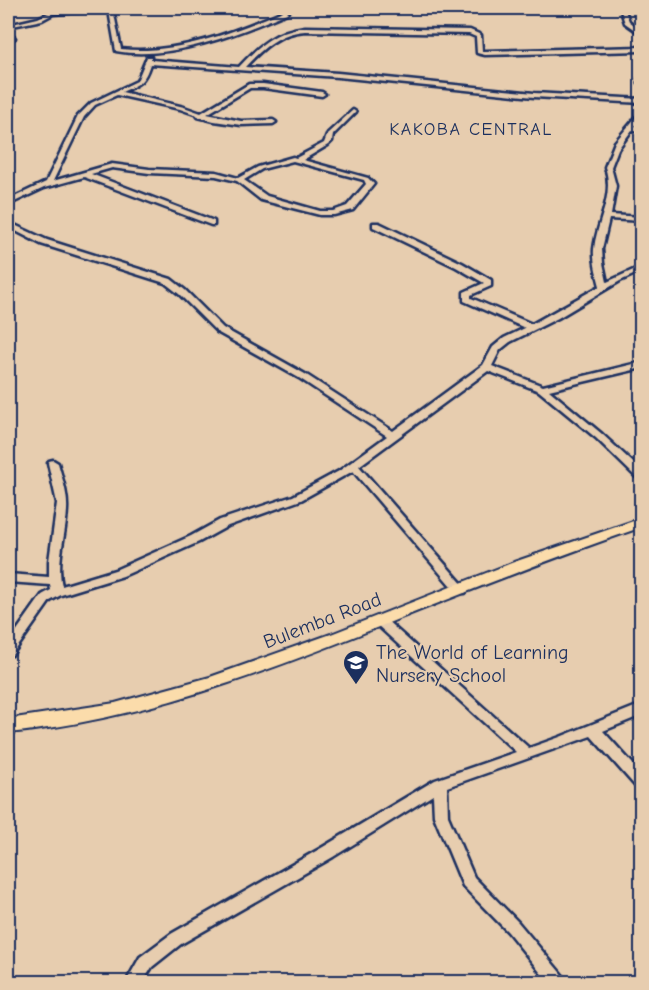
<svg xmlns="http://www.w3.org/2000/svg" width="649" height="990" font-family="'Comic Neue',sans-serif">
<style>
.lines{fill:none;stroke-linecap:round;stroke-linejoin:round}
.minor-casing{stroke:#1b2f5e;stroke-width:5}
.major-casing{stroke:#1b2f5e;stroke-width:4}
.minor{fill:#e7cdaf;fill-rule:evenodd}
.major{fill:#fbdcab;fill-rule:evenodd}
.labels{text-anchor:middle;stroke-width:4.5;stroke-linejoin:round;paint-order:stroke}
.far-quarter-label{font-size:18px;letter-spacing:1.5px;fill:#1b2f5e;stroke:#e7cdaf}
.street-label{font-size:20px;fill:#1b2f5e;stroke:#e7cdaf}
.poi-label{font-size:20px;fill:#1b2f5e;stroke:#e7cdaf;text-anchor:start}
</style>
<rect width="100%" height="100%" fill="#e7cdaf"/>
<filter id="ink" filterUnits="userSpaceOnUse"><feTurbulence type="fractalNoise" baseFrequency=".0167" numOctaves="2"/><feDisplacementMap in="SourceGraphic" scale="12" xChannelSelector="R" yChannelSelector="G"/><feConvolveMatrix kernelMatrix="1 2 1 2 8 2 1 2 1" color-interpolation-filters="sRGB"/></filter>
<g filter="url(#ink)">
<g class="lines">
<defs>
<g id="minor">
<path d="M92,8L113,9L121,49C175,55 234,32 283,11V8H287L290,10L287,13C238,34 170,61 116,51L109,11L103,10L53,14L42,20L8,27V25L38,18L52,11Z"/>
<path d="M620,8H624L629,21L642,31V35L625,23Z"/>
<path d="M305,27L470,30L481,35L482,51H485L642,47V51L485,55L477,53L476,37L469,34L305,31C279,33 263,48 245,67L338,73L534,93L642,99V103L534,97L338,77L150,64C144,83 139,84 122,92L184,107L201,113L249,84H263L322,92L325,94L322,96L263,88H250L207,114L241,121L273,120L276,122L273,124L241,125L214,121L198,117L197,115L180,109L117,95L95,105L84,117L53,181L112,164L149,169L216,172L238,178L258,167L293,157L296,158L324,143L328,133L353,110L356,112L333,135L332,141L328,145L303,160L368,178L374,184L353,210L334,215H320L261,200L237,181L216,176L149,173L112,168L91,174L214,221V225H211L84,177L44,188L8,205V200L46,182L78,116L91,103L137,81L147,57H151V60L239,67C258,46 276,30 305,27ZM293,161L364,180L366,184L347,206L333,211H320L267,196L244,180L262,169Z"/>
<path d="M8,32L15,38L8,43Z"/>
<path d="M642,76V85L639,83V78Z"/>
<path d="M642,110V117L635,126L642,129V133L632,130L618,149L611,167L616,186L611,215L642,217V221L609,219L602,249L603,263L607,282L642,266V271L620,281L558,318L510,342L500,350L492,366L543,386L642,362V368L549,390L602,434L642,471V480L638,479L596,438L539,391L488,371L359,466L465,587L467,590L465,593H457L353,471L301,500L228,526L199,542L123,576L61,595L50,601L12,655L8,656V643L42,595L51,590L50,585L8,582V574L49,577V561L57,503L48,463L49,461L53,460L58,463C62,478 68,494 67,510C66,535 56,561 62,586L115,570L191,536L220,520L293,496L339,471L387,436L299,378L217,332L179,294L165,283L41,244L8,227V222L47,240L171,279L185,290L223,328L305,374L393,431L483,365L493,347L504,338L525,328L464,301V292L484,283L456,267L373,227V223H379L462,263L491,280V286L471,295V298L532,324L600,286C597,274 593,261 594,249C597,220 615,196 605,167L615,142Z"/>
<path d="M380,617L384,618L529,748L560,737L642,704V715L603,731L642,774V790L637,788L591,736L447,787L448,816L474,877L518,922L564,977L566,982H548L508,932L463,886L434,816L433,795L333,857L181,944L152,967L143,982H126L140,957L171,934L323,847L435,780L516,752L376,624L374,621L376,618Z"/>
</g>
<path id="major" d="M642,518V527C555,557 471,590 386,624C264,673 140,720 8,733V719L115,703L210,677L331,634L514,562Z"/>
</defs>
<use href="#minor" class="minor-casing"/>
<use href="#major" class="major-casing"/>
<use href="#minor" class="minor"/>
<use href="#major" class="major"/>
</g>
</g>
<defs>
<symbol id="school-pin" viewBox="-11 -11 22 30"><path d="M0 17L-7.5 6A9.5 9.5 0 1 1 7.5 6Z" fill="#1b2f5e" stroke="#e7cdaf"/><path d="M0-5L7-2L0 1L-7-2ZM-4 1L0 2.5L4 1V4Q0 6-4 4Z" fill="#fff"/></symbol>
</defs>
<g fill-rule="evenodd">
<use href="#school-pin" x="341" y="648" width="30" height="40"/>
</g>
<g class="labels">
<g class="far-quarter-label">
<text x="471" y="135">KAKOBA CENTRAL</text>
</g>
<g class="street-label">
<text transform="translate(322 620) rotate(-21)" y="7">Bulemba Road</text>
</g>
<g class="poi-label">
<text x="376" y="659">The World of Learning<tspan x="376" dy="23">Nursery School</tspan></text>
</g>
</g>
<rect width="649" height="990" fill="none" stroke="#e7cdaf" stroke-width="30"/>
<rect x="15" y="15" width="619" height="960" fill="none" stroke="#1b2f5e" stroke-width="2" filter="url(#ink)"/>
</svg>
